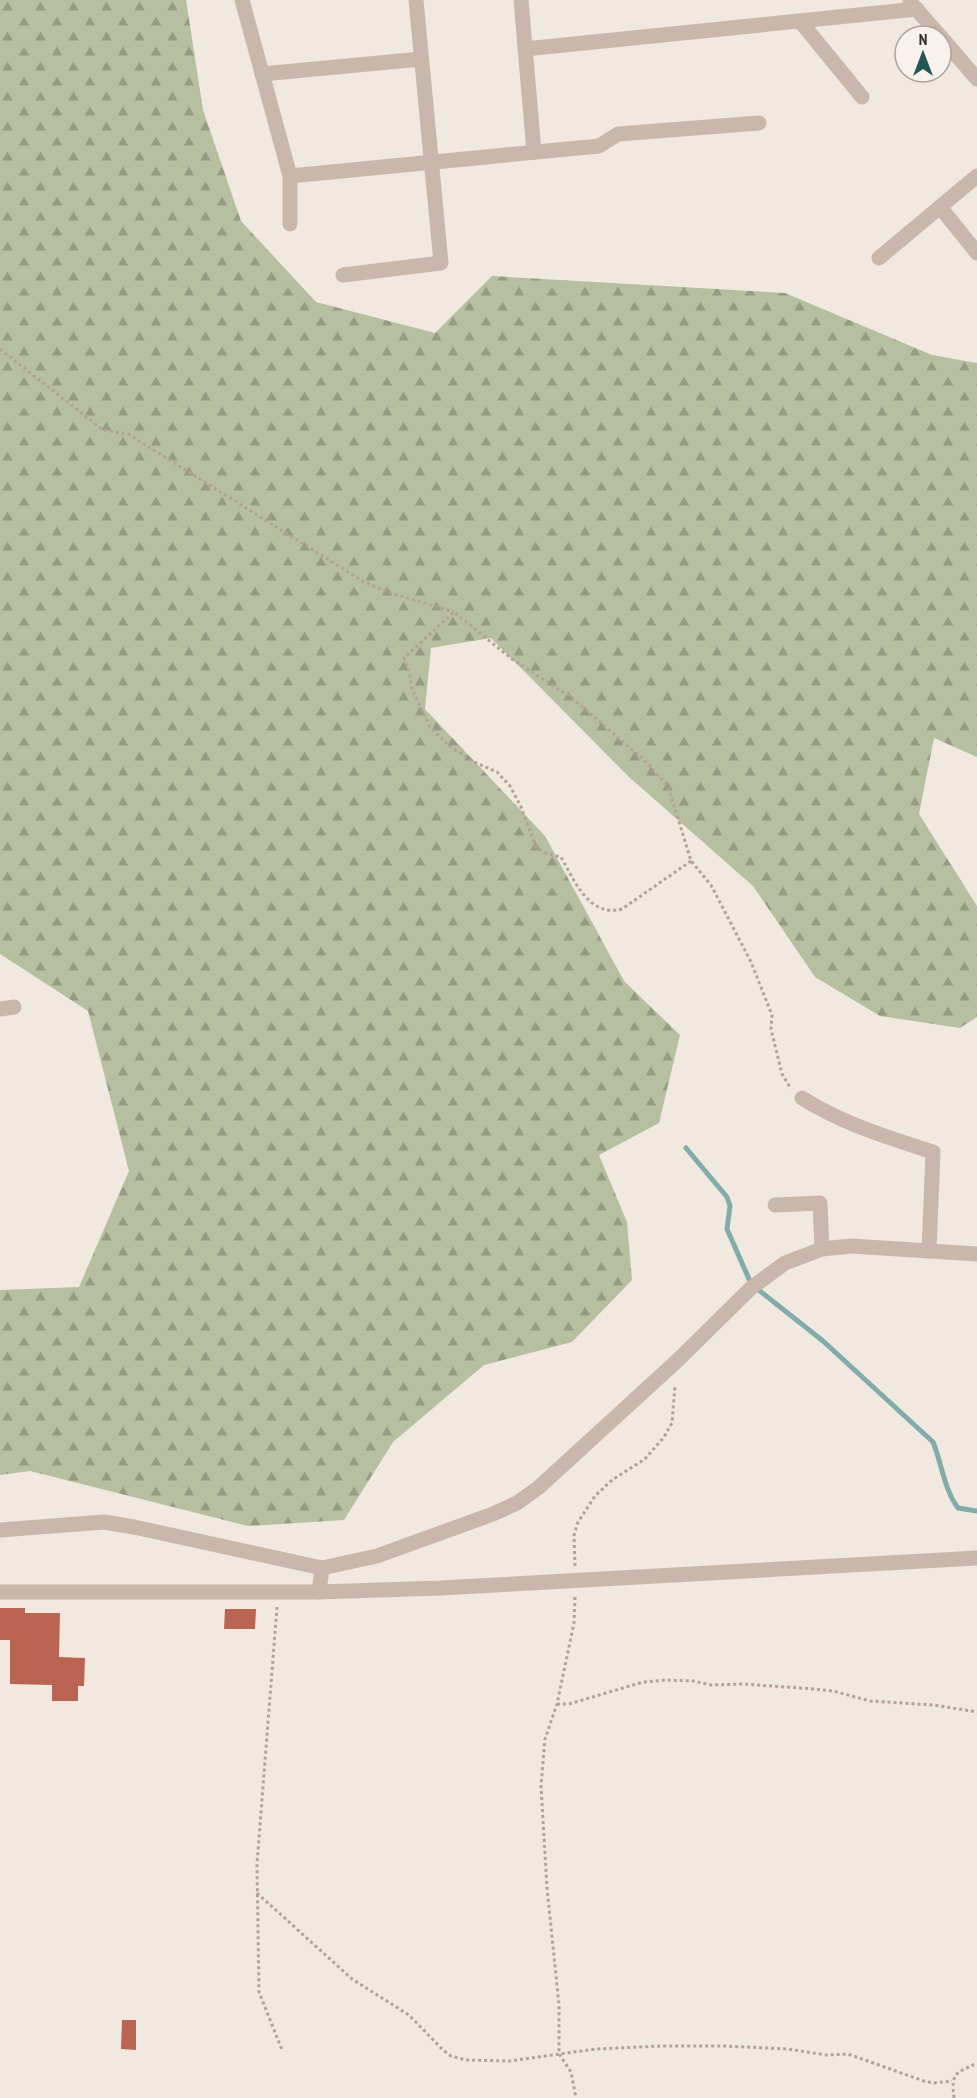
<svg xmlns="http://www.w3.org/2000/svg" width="977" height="2098" font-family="'PT Sans Narrow',sans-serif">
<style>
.forest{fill:url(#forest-firs)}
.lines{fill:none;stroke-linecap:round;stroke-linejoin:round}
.stream{stroke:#81acaa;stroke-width:5}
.building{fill:#bc6453}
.path{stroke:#b4a197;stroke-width:3;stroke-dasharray:3 3;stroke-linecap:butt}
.minor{stroke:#c9b7ac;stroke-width:15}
</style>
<defs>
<pattern id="forest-firs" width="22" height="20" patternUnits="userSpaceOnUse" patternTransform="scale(1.5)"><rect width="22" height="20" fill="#b7bfa1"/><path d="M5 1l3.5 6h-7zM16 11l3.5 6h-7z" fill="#969c83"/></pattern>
</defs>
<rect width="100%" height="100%" fill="#f1e8e0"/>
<path class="forest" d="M0,0H186L203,110L241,221L316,302L435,333L492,276L785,293L932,355L977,363V757L934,738L919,814L977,906V1017L960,1028L880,1016L815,977L753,886L629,777L491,638L431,648L425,709L545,836L624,981L680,1035L659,1123L599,1155L627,1222L632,1280L572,1342L484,1365L393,1442L344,1520L248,1526L30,1471L0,1475V1290L79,1287L129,1171L88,1011L0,954Z"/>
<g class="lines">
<path class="stream" d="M686,1148L727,1197L730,1206L727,1229L749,1279L760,1291L823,1341L933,1442C942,1464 944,1489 958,1508L977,1511"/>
</g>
<g class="building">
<path d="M0,1608H25V1613H60L59,1657L85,1658L84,1686H78V1701H52V1685L10,1684V1640H0Z"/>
<path d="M225,1609H256L255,1629H224Z"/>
<path d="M122,2020H136V2050L121,2049Z"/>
</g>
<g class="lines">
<g class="path">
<path d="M0,349L103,430L128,434L364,582L388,592L454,612"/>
<path d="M691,861L622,909C589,918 574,880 561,857L545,853L536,847L521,807L510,786L497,772L474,762L449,746L430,727L412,689L409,671L404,658L454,612L512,659L572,698L644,760L668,786L691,861L711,885L751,962L772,1015L771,1029L782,1074L791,1089"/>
<path d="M575,1566L574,1535L578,1522L595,1496L612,1480L645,1459L664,1437L672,1423L675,1386"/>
<path d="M575,1597L574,1623L557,1704L545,1739L541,1786L547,1888L559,2005V2054L571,2072L576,2098"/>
<path d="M277,1607L257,1864L259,1992L282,2050"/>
<path d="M557,1704H569L643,1682L666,1680L694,1681L710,1685L743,1684L814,1689L833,1691L870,1701L934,1705L977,1712"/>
<path d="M257,1893L352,1979L409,2015L443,2050L451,2056L466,2060L509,2061L596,2049L662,2046H724L788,2049L826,2055L848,2054L924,2081L933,2083L952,2081"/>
<path d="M954,2098C951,2072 955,2074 977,2063"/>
</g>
<g class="minor">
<path d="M242,0L290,176L599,146L618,134L759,123"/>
<path d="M521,0L534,152"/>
<path d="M910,2L940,36"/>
<path d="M800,21L862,97"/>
<path d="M941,37L977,79"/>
<path d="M525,49L917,9"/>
<path d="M262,74L421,59"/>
<path d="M290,176V224"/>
<path d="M940,207L977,253"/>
<path d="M879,258L977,176"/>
<path d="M343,275L441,263L416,0"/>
<path d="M0,1009L14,1007"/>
<path d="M802,1098C843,1124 887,1137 933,1152L929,1251"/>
<path d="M775,1205L820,1203L822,1249"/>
<path d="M0,1530L104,1522L134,1527L322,1568"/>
<path d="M0,1592H319L441,1588L977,1558"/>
<path d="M319,1592L322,1568L377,1556L493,1514L517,1503L538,1488L678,1360L751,1288L785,1263L822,1249L851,1246L977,1254"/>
</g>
</g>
<g transform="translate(923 54)"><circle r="28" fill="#f9f2ec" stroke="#aba49f" stroke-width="1.5"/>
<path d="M0-4.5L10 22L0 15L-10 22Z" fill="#235655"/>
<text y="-9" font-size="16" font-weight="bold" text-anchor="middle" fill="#372e2b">N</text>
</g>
</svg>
